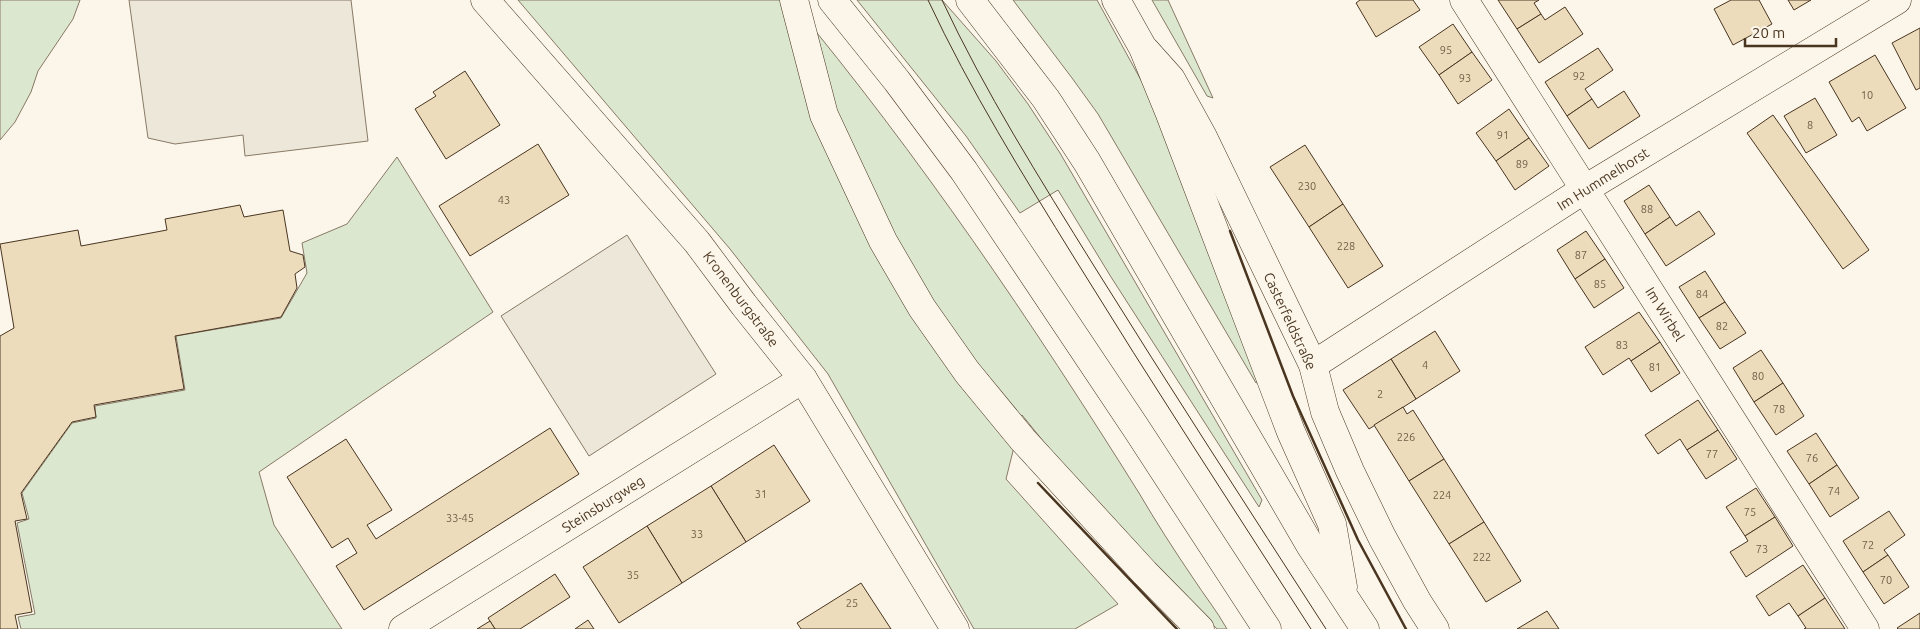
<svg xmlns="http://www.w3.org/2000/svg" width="1920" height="629" font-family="Ubuntu,sans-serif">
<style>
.green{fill:#dce7d0;stroke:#887966}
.parking{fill:#ede7d9;stroke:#887966}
.building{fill:#ecdcbc;stroke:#4a3520}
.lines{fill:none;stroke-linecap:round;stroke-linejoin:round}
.street-casing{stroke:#4a3520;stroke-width:29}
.highway-casing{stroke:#4a3520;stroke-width:29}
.street{stroke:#fbf6e9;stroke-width:28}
.highway{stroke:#fbf6e9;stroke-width:28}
.tram{stroke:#4a3520;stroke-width:1}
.wall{stroke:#4a3520;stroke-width:2.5}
.labels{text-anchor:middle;stroke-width:4;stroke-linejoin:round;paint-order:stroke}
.number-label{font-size:11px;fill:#725f47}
.street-label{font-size:14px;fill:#4a3520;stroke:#fbf6e9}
</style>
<rect width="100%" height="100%" fill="#fbf6e9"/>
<g class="green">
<path d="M0,0H80L73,19L38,71L31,92L15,122L0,140Z"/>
<path d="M518,0H790C919,155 1032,322 1139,493C1156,522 1174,550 1193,578C1204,595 1217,611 1227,629H1217C1150,559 1082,491 1022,415L1006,479L1118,604L1075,629H974L828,374L730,249Z"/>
<path d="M857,0H942L996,61L1028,104L1060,153L1262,500L1259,507L1111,277L1058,190L1020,213L966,136Z"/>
<path d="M1013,0H1097L1147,91L1258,382L1256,383L1098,114L1072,78Z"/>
<path d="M1152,0H1168L1213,98L1207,96Z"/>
<path d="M397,157L493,312L259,472L274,525L342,629H21L18,617L35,614L17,523L29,519L22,493L72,423L96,418L95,406L185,390L176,336L281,318L307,273L302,243L347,224Z"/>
</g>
<g class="parking">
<path d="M129,0H351L368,141L245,156L243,135L175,144L148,138Z"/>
<path d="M627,235L716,374L589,456L501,316Z"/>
</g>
<g class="building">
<path d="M1360,0H1413L1420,10L1376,37L1356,3Z"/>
<path d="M1498,0H1539L1534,3L1541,14L1517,29Z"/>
<path d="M1731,0H1759L1772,24L1733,45L1714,9Z"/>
<path d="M1788,0H1811L1794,10Z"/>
<path d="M1565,7L1583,34L1539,63L1517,29L1541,14L1545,20Z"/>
<path d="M1453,24L1472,52L1439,75L1419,47Z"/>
<path d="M1920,28V88L1916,90L1892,43Z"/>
<path d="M1598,48L1613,70L1585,89L1592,99L1567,116L1545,82Z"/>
<path d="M1472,52L1492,80L1458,104L1439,75Z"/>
<path d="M1875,55L1906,108L1867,131L1859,117L1852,122L1829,82Z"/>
<path d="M465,71L500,125L446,159L415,109L436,96L433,92Z"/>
<path d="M1624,91L1640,116L1589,149L1567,116L1592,99L1598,108Z"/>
<path d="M1815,98L1837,135L1806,153L1784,116Z"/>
<path d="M1509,109L1529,138L1496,161L1476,133Z"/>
<path d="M1773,115L1869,250L1843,269L1747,133Z"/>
<path d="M1529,138L1549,166L1515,190L1496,161Z"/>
<path d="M538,144L569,195L470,256L439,206Z"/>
<path d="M1305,145L1343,204L1309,227L1270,167Z"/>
<path d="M1649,185L1670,217L1645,234L1624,201Z"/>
<path d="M1343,204L1383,266L1348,288L1309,227Z"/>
<path d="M240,205L244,217L283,210L290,251L303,255L305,267L295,274L297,288L281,317L175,336L184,389L94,405L96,417L72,422L21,493L27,519L15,521L32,612L15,615L18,629H0V336L14,328L0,244L78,230L81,246L167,230L165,219Z"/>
<path d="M1699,211L1715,234L1666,266L1645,234L1670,217L1676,226Z"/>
<path d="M1586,231L1605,259L1575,279L1557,250Z"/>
<path d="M1605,259L1624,288L1594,308L1575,279Z"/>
<path d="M1705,271L1725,302L1699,318L1679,287Z"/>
<path d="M1725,302L1746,333L1720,349L1699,318Z"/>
<path d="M1639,312L1660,342L1631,361L1629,358L1603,375L1585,347Z"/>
<path d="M1435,331L1460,371L1416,399L1391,359Z"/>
<path d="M1660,342L1680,373L1651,392L1631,361Z"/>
<path d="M1761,350L1783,383L1754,402L1733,368Z"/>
<path d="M1391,359L1416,399L1369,429L1343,390Z"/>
<path d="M1783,383L1804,416L1776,435L1754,402Z"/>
<path d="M1698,400L1718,430L1687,450L1680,439L1658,454L1645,435Z"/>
<path d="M1403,407L1407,414L1413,410L1444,459L1409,481L1374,425Z"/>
<path d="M550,428L579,474L364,610L336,566L357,553L348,538L332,548L287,477L346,439L392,510L367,525L376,539Z"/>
<path d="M1718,430L1737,459L1706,479L1687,450Z"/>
<path d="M1816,433L1837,465L1809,484L1787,451Z"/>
<path d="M774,445L810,501L746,542L711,486Z"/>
<path d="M1444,459L1484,522L1449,544L1409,481Z"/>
<path d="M1837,465L1859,498L1830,517L1809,484Z"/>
<path d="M711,486L746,542L682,583L647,526Z"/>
<path d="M1756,488L1775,517L1745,536L1726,507Z"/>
<path d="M1889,511L1905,535L1884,550L1888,555L1863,572L1843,541Z"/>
<path d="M1775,517L1793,546L1746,577L1730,552L1748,541L1745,536Z"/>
<path d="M1484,522L1521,581L1486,602L1449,544Z"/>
<path d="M647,526L682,583L619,623L583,567Z"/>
<path d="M1888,555L1909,587L1884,604L1863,572Z"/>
<path d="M1803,565L1825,598L1798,616L1789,603L1769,616L1756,596Z"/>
<path d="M555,574L570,597L520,629H495L488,618Z"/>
<path d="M861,583L891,629H801L797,623Z"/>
<path d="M1825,598L1845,629H1804L1806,628L1798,616Z"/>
<path d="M1547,611L1559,629H1517Z"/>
<path d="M1920,613V629H1898L1897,628Z"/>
<path d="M588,620L594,629H575Z"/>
<path d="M490,621L495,629H477Z"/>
</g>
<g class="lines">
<defs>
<g id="street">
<path d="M485,0L697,242L744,305L803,379L955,629"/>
<path d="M1464,0L1865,629"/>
<path d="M1146,51L1171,79L1203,137L1313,365L1325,412L1350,471L1382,537L1417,601L1435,629"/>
<path d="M1313,365L1585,189L1897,0"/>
<path d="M403,629L803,379"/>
</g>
<g id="highway">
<path d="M794,0L824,115L883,241L922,308L967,372L1023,440L1145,573L1200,629"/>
<path d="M832,0L897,81L964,171L1136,428L1267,629"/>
<path d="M970,0L1046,99L1087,162L1310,545L1365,629"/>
<path d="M1116,0L1143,48L1170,114L1291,432L1332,524L1343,587"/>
</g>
</defs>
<use href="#street" class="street-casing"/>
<use href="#highway" class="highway-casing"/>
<use href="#street" class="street"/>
<use href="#highway" class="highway"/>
<g class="tram">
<path d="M928,0C970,90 1023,175 1075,259C1152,384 1232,506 1311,629"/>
<path d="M942,0C985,92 1040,179 1094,266C1170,388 1248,508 1326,629"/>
</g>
<g class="wall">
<path d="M1230,231L1293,396L1358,540L1406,629"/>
<path d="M1038,483L1177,629"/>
</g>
</g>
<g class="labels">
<g class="number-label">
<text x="1446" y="54">95</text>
<text x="1579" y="80">92</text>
<text x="1465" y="82">93</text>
<text x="1867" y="99">10</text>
<text x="1810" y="129">8</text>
<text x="1503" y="139">91</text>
<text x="1522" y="168">89</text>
<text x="1307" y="190">230</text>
<text x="504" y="204">43</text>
<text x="1647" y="213">88</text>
<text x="1346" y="250">228</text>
<text x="1581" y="259">87</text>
<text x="1600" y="288">85</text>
<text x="1702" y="298">84</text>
<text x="1722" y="330">82</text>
<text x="1622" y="349">83</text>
<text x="1425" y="369">4</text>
<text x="1655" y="371">81</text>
<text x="1758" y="380">80</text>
<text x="1380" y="398">2</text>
<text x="1779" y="413">78</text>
<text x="1406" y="441">226</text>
<text x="1712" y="458">77</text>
<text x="1812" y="462">76</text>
<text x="1834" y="495">74</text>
<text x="761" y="498">31</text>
<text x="1442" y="499">224</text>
<text x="1750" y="516">75</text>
<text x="460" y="522">33-45</text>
<text x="697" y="538">33</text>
<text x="1868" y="549">72</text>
<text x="1762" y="553">73</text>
<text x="1482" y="561">222</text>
<text x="633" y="579">35</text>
<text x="1886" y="584">70</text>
<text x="852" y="607">25</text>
</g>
<g class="street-label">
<text transform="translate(1603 179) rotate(-32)" y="5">Im Hummelhorst</text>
<text transform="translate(741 299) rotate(53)" y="5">Kronenburgstraße</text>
<text transform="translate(1665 314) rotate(58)" y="5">Im Wirbel</text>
<text transform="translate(1290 321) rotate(65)" y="5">Casterfeldstraße</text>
<text transform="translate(603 504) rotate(-32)" y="5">Steinsburgweg</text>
</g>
</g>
<path d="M1745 38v8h91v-8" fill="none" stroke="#4a3520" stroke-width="2.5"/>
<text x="1752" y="38" font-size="15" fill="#4a3520" stroke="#fbf6e9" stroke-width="4" paint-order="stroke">20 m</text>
</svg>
